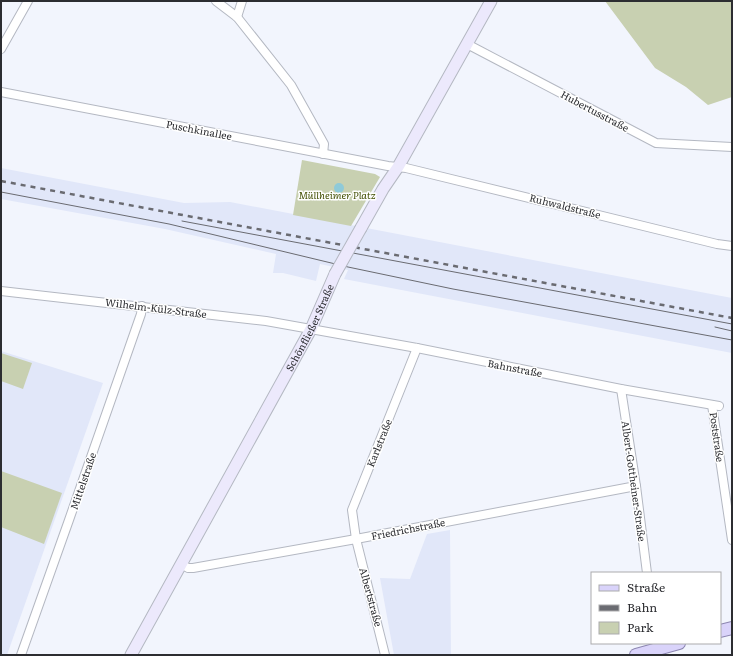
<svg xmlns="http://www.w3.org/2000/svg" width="733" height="656" font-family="Literata,serif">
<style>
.built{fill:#e1e7f9}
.green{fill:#c8d0b1}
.water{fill:#8fcad8}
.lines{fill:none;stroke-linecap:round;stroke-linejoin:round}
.street-casing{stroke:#b4b8c2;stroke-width:10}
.secondary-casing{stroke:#b4b8c2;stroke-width:13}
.primary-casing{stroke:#8c86b1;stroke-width:14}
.street{stroke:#fff;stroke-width:8}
.secondary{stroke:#ece9fc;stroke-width:11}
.primary{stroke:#d9d3fa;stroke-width:12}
.tram{stroke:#6a6b71;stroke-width:1}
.rail{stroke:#6a6b71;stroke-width:2.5;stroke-dasharray:5 5;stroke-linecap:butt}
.secondary-bridge-casing{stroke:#b4b8c2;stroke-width:13;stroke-linecap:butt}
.secondary-bridge{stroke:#ece9fc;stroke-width:11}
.labels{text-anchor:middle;stroke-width:3;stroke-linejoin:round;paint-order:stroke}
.street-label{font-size:10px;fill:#2c2d31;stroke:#fff}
.park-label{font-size:10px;font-style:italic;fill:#445105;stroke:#fff}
</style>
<rect width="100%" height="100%" fill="#f2f5fd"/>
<g class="built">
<path d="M1,168L184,203L230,202L732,298V353L344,279L348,270L320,264L316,281L283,273H273L276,254L165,229L1,199Z"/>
<path d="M1,351L103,383L7,655H1Z"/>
<path d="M450,530L451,655H394L380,578L410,579L427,534Z"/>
</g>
<g class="green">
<path d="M605,1H732V97L708,105L686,87L655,68Z"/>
<path d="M302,160L375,174L380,177L351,226L293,215Z"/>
<path d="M1,353L32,363L23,389L1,381Z"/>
<path d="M1,471L62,493L44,544L1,527Z"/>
</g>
<circle class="water" cx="339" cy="188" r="5"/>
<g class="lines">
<defs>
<g id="street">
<path d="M216,1L237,17L291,85L324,144L323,154"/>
<path d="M237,17L242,1"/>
<path d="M467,44L656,143L732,147"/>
<path d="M1,49L28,1"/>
<path d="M1,92L388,166L406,168L717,244L732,246"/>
<path d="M1,291L266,321L417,348L621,389L719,406"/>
<path d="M621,389L636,486L647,573"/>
<path d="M712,405L732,540"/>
<path d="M181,564L188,568H193L356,539L636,486"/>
<path d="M21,655L69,520L141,314L142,306"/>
<path d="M385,655L356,539L352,510L417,348"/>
</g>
<g id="secondary">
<path d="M361,228L383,189L398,167L491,1"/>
<path id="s1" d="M131,655L311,329L335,274"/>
</g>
<g id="primary">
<path d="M720,631L732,628"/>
<path d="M636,655L679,643"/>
</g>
</defs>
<use href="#street" class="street-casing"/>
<use href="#secondary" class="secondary-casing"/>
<use href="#primary" class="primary-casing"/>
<use href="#street" class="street"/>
<use href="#secondary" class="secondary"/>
<use href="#primary" class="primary"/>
<g class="tram">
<path d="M1,192L169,224L348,267L453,289L732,340"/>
<path d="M182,221L732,324"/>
<path d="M715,327L732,331"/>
</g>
<path class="rail" d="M1,181L732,318"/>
<defs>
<path id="secondary-bridge" d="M335,274L361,228"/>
</defs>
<use href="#secondary-bridge" class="secondary-bridge-casing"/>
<use href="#secondary-bridge" class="secondary-bridge"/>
</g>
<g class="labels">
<g class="street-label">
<text transform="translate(595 111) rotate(28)" y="4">Hubertusstraße</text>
<text transform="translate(199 130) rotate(11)" y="4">Puschkinallee</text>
<text transform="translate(565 206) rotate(14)" y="4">Ruhwaldstraße</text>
<text transform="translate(156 308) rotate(7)" y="4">Wilhelm-Külz-Straße</text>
<text dy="4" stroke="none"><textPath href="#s1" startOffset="373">Schönfließer Straße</textPath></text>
<text transform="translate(515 368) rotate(11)" y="4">Bahnstraße</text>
<text transform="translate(717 437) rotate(82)" y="4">Poststraße</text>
<text transform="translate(379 443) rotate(-68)" y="4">Karlstraße</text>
<text transform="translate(83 481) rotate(-71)" y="4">Mittelstraße</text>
<text transform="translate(634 481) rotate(82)" y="4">Albert-Gottheiner-Straße</text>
<text transform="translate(408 529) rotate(-11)" y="4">Friedrichstraße</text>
<text transform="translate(371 597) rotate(75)" y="4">Albertstraße</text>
</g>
<g class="park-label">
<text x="337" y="199">Müllheimer Platz</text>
</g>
</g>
<rect width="733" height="656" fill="none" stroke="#2c2d31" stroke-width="4"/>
<rect x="591" y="572" width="130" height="72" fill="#ffffff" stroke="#ababad"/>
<rect x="599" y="585" width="20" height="6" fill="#d9d3fa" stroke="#ababad"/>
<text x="627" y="592" font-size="12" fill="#2c2d31">Straße</text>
<rect x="599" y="605" width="20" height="6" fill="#6a6b71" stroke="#ababad"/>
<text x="627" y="612" font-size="12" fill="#2c2d31">Bahn</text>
<rect x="599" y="622" width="20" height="12" fill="#c8d0b1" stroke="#ababad"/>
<text x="627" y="632" font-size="12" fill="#2c2d31">Park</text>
</svg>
